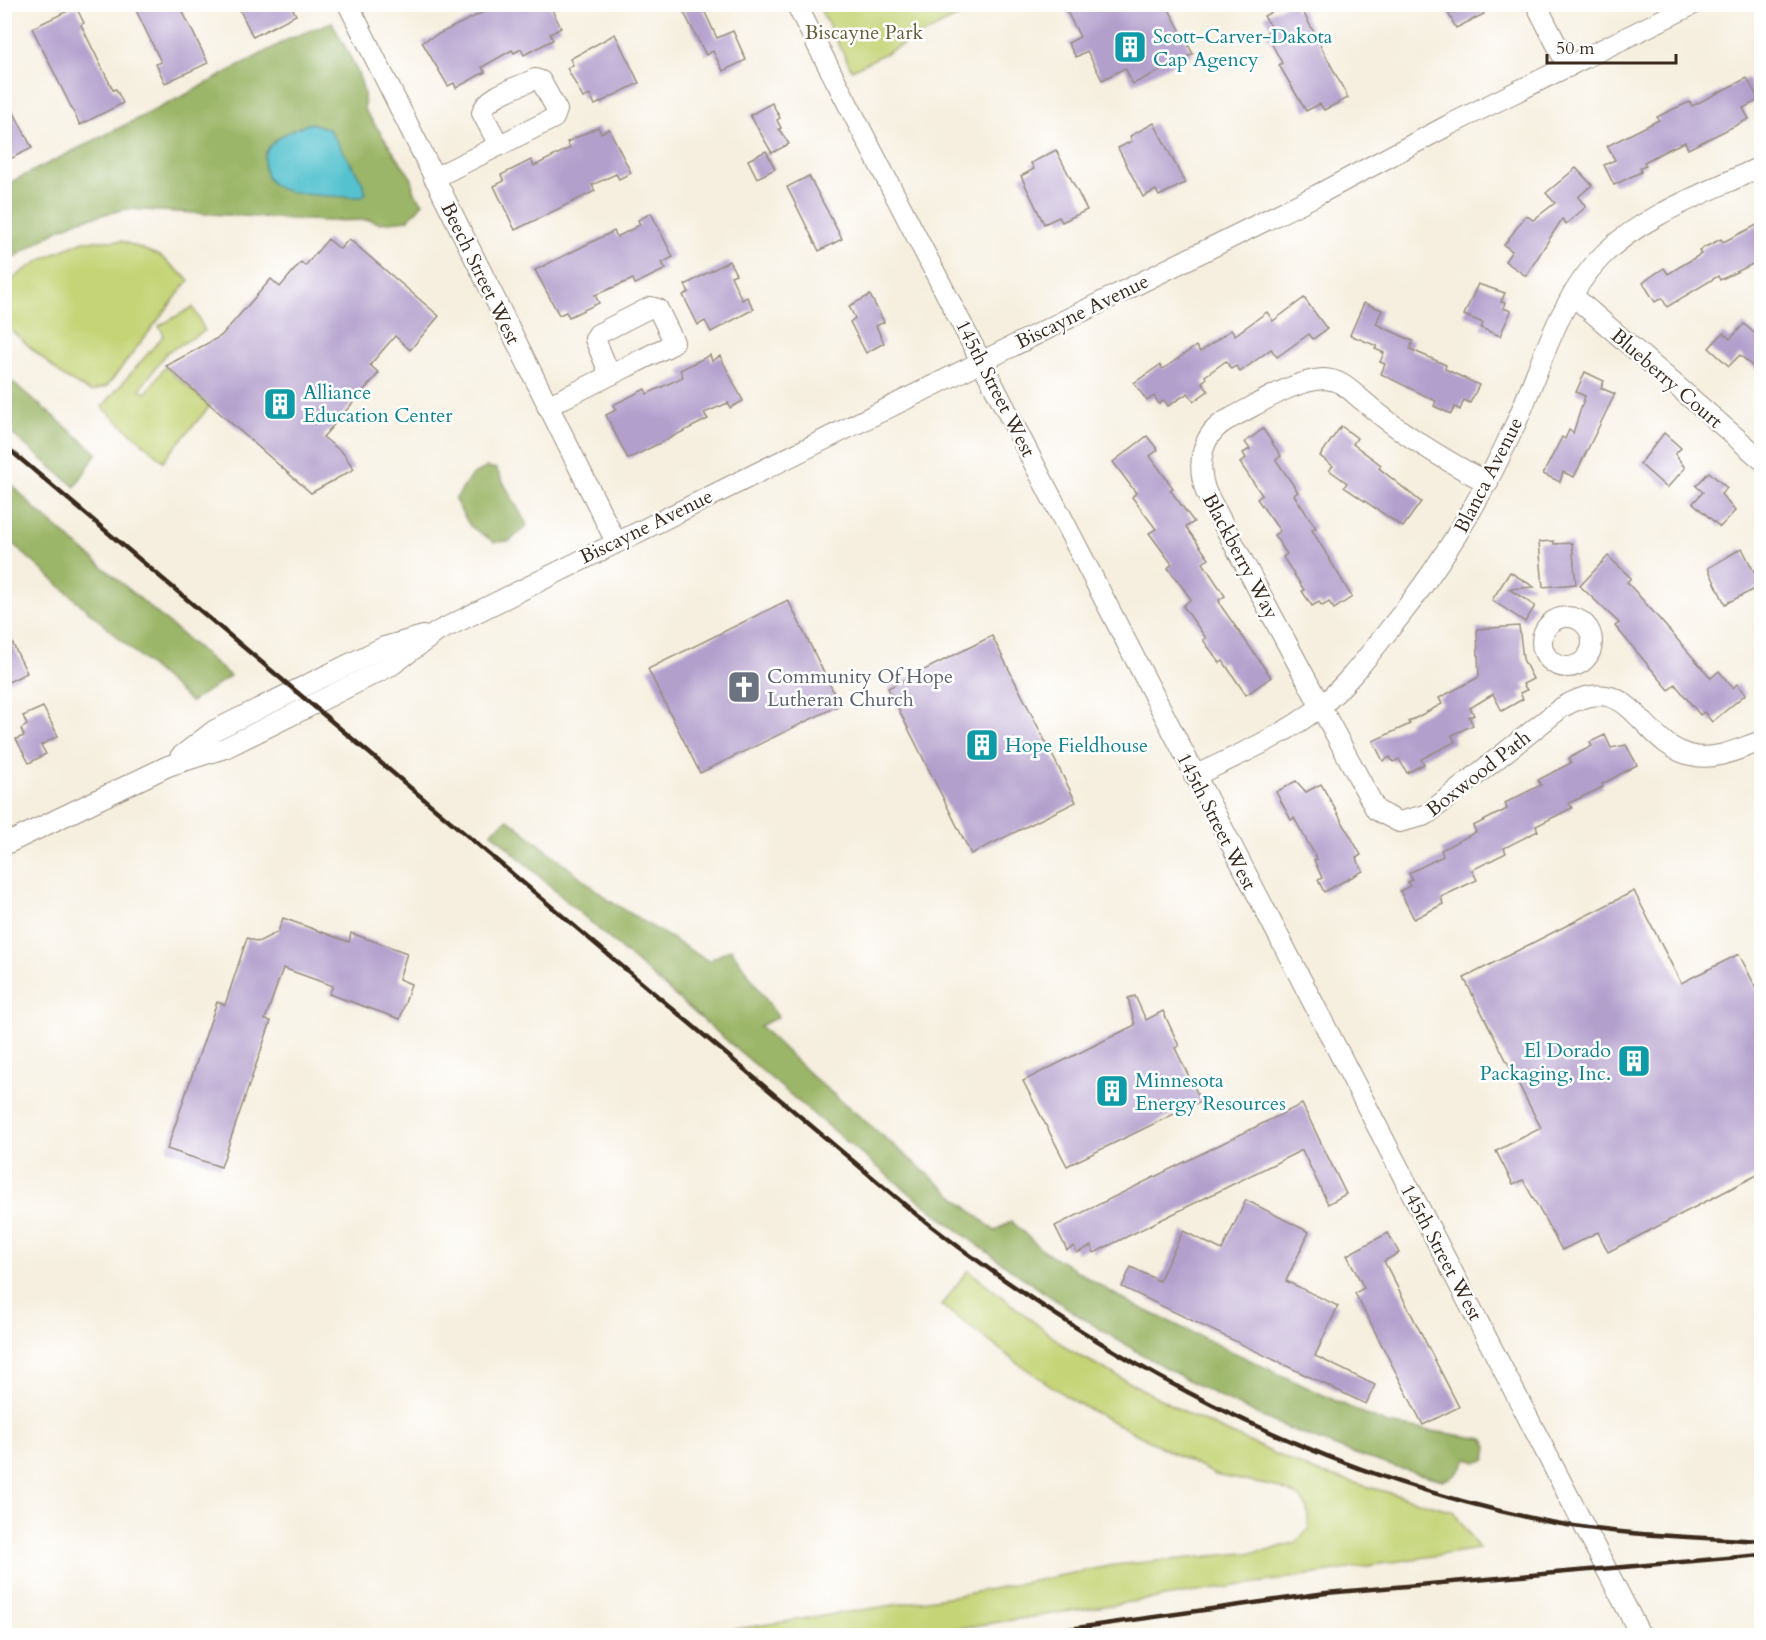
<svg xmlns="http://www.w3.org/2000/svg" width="1766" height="1640" font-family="Cardo,serif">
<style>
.green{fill:#c4d476;stroke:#807f4a;stroke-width:1.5}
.forest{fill:#9bb667;stroke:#6b7042;stroke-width:1.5}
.water{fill:#55c2cf;stroke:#487676;stroke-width:1.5}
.building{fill:#b39fcc}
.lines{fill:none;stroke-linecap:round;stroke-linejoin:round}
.minor-casing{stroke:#988c7e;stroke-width:22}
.minor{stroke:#fff;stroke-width:20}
.rail{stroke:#3b2a1e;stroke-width:4.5}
.labels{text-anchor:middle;stroke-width:5;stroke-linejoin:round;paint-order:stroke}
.park-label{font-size:20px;fill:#645d38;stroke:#fff}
.culture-label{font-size:20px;fill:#0d838f;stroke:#fff;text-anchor:start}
.street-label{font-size:20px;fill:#3b2a1e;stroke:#fff}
.worship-label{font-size:20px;fill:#5b616d;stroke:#fff;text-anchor:start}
</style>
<rect width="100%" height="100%" fill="#fff"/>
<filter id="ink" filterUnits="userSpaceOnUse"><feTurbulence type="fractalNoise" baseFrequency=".0167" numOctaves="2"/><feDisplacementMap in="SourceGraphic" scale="12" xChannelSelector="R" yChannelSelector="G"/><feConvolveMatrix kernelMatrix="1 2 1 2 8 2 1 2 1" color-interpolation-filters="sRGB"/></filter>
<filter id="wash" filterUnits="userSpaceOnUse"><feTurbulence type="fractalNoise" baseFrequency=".008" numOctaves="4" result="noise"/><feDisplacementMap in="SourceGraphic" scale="24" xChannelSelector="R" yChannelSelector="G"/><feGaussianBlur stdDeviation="1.35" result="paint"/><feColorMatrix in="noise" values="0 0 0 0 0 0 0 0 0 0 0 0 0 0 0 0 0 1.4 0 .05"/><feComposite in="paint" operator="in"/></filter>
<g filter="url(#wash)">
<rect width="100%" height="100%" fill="#f6efdf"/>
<g class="green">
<path d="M818,5H982L852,70Z"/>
<path d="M84,241H122L160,256L189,280L107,386L91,392L64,377L4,324L5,287C26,264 56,253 84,241Z"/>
<path d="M193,307L205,331L167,352L140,389L146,393L165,367L210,406L163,461L102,407L164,335L159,326Z"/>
<path d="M968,1270L1071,1351L1190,1415L1313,1471L1453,1511L1479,1549L914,1635H698L966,1594L1114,1565L1267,1551L1296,1542L1309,1528L1307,1508L1300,1497L1276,1487L1215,1475L1075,1402L1022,1366L941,1305Z"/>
</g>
<g class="forest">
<path d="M332,22C344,48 368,80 364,109L412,179L413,191L423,203L408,220L379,223L370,220L326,221L127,209L80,220L60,229L5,263V185L187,94L289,39Z"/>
<path d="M4,375L97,453L75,487L5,428Z"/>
<path d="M487,467L496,469L527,525L510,541L494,542L470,526L455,500L471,476Z"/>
<path d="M5,477L34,508L230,676L191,702L5,537Z"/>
<path d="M508,819L610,901L708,961L731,949L778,1017L760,1026L813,1077L995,1231L1011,1221L1041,1249L1124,1300L1340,1403L1387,1424L1483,1439L1488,1446L1486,1460L1477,1462L1467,1459C1461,1470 1456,1478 1443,1480C1179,1416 961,1241 759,1068C668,990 578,913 491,832Z"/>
</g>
<path class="water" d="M311,123L329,129L362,181L366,193L362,197C344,197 288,196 275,186C270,183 266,176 265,171C257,143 290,130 311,123Z"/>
<g id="blocks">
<g class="building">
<path d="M133,4H179L208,63L165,83L156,64L161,62Z"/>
<path d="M237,4H290L296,15L253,37Z"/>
<path d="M500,4H549L561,28L550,34L553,40L524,55L521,49L514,53L512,50L482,67L485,72L456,88L454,83L448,86L422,42Z"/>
<path d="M692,4H701L717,38L733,31L746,60L723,71L713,51L706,55L682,9Z"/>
<path d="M1063,4H1166L1193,54L1133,84L1125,68L1102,80L1087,51L1076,57L1068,43L1080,37Z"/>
<path d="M1287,4H1293L1296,11L1301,8L1348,98L1324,110L1320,104L1306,111L1279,65L1282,63L1266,33L1272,29L1264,16Z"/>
<path d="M1455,4H1479L1484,14L1456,28L1446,9Z"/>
<path d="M76,7L84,23L81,25L113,90L116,89L123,103L80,125L32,28Z"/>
<path d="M615,34L639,83L595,105L590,95L583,98L567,68L573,65L570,59Z"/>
<path d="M1747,78L1759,100L1743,108L1749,119L1688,149L1685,142L1669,149L1644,162L1646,166L1640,168L1641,172L1614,185L1604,165L1615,160L1607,146L1659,120L1657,117L1669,111L1690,102L1692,106Z"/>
<path d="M4,93L32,148L4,162Z"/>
<path d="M772,103L780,118L777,120L781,128L779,129L789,144L772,153L750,115Z"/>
<path d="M1154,123L1185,183L1159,196L1156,190L1143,197L1118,148L1132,141L1130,136Z"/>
<path d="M598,127L601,133L609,129L631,173L619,179L616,174L592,185L595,191L515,230L494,186L504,181L501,175L531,160L534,166L570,148L567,142Z"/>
<path d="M1056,150L1087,210L1062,222L1059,217L1044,224L1021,176L1034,169L1031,163Z"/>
<path d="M766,151L775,169L757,178L748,160Z"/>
<path d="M1576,168L1592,185L1578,197L1586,207L1566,224L1562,219L1526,276L1505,261L1512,251L1504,245L1526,215L1533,220L1555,203L1546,193Z"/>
<path d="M809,176L842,239L819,251L787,187Z"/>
<path d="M651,213L673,257L662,263L666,269L635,284L633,279L595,295L599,303L569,317L566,312L559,315L535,270L614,231L617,237L640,225L638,220Z"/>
<path d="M1761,223V260L1720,280L1718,276L1667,307L1662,298L1655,302L1643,283L1649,278L1664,268L1668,274L1701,254L1699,251L1705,247L1721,239L1723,242Z"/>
<path d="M328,239L340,249L349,239L439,316L410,350L395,336L370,365L379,373L323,437L343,453L354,469L311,493L166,366L221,336L271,279L280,287L301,262L305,266Z"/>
<path d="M729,261L736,274L731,276L742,300L747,297L754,309L711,332L705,321L698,325L683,295L689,292L685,285Z"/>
<path d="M1478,284L1505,293L1501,302L1505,303L1503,308L1511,311L1500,336L1481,328L1483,323L1464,315Z"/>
<path d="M870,295L884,322L876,326L884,343L866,353L850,322L855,318L849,306Z"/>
<path d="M1304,298L1327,329L1313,339L1309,334L1277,357L1271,349L1240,372L1236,366L1231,369L1226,361L1205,376L1206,379L1202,382L1208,391L1194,401L1188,393L1168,406L1164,400L1159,404L1154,396L1147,401L1134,383L1160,365L1163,369L1196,346L1200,352L1231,330L1235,335L1267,312L1273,321Z"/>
<path d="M1364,303L1382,310L1376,324L1413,341L1410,349L1446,365L1445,369L1479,385L1470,403L1464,400L1460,410L1455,407L1451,414L1434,406L1436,401L1381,374L1385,364L1380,362L1384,353L1375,349L1377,346L1350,335Z"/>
<path d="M1744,324L1761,339V374L1740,355L1729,366L1709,348L1723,333L1730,339Z"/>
<path d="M710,355L712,361L720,356L743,401L730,408L728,403L704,413L708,419L628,459L606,415L616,410L613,405L645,389L647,394L683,377L680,370Z"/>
<path d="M1585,372L1604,381L1601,388L1615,394L1574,477L1563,472L1560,482L1543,474L1562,437L1565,439L1569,430L1573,433L1585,396L1576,392Z"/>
<path d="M1341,426L1357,438L1353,444L1381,465L1379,468L1421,502L1403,527L1344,487L1347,483L1329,470L1333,466L1320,456Z"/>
<path d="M1263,429L1281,456L1276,460L1298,492L1294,495L1316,528L1312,530L1352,597L1334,609L1329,602L1322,606L1319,602L1312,606L1302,591L1304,590L1283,557L1287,554L1274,535L1280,531L1257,499L1262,495L1240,463L1246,458L1243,453L1250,449L1245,442Z"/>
<path d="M1664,433L1681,448L1675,454L1685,468L1667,488L1640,464Z"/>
<path d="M1147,436L1158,450L1150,456L1173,488L1170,490L1194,522L1186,527L1209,559L1203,563L1225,596L1219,600L1221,606L1271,677L1246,695L1223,661L1220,663L1203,640L1206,638L1183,606L1191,599L1168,568L1172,564L1149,533L1156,529L1132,497L1136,493L1113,462Z"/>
<path d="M1709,472L1727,488L1721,494L1735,511L1720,527L1693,503L1703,492L1696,486Z"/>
<path d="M1554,541V544L1572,543L1576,584L1543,587L1539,542Z"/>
<path d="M1742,548L1761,586L1725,604L1708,568Z"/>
<path d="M1608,556L1631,578L1627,582L1711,678L1719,671L1733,688L1737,684L1746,694L1712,722L1704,712L1700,715L1675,684L1669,690L1615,626L1619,623L1580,586Z"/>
<path d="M1510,572L1534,587L1509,589L1535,606L1525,622L1492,600Z"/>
<path d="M788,600L840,705L700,773L648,669Z"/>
<path d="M4,626L27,673L4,684Z"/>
<path d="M1519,626L1523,659L1533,679L1523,684L1527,690L1520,693L1523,699L1502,711L1493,694L1470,708L1474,715L1469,717L1473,725L1452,735L1455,742L1421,759L1424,764L1407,773L1399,759L1393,762L1390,757L1383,761L1373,741L1410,724L1408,722L1442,704L1439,698L1479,677L1477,629Z"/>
<path d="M992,636L1076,802L971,854L888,688Z"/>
<path d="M43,707L58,736L41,745L46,754L29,763L16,739L24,736L21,729L27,725L23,716Z"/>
<path d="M1605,735L1611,748L1626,745L1637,765L1602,784L1603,787L1569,803L1572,808L1536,826L1538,831L1504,848L1506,853L1472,870L1477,880L1441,897L1443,904L1414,919L1400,891L1410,886L1408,882L1412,880L1409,873L1443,856L1441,850L1476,832L1473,826L1507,809L1505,803L1541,785L1538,780L1571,763L1569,758L1592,746L1590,742Z"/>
<path d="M1296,781L1306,792L1321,784L1361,855L1356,858L1363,871L1324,892L1318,880L1322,878L1314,860L1317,859L1294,818L1291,820L1276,792Z"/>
<path d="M1634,891L1681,983L1739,954L1761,998V1173L1608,1252L1598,1232L1562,1250L1523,1180L1513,1184L1496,1151L1541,1128L1464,978Z"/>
<path d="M283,918L349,942L351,933L407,953L399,979L411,984L400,1019L329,994L333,986L283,968L265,1020L271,1021L221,1167L167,1149L217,1002L225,1005L247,938L258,942L278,932Z"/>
<path d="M1135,996L1146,1020L1163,1011L1179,1046L1175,1048L1201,1101L1067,1166L1023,1081L1135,1025L1128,998Z"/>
<path d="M1302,1104L1346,1194L1328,1204L1302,1150L1094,1253L1091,1246L1077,1253L1074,1246L1067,1250L1055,1226Z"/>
<path d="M1246,1200L1309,1232L1286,1281L1338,1306L1315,1356L1375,1385L1366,1404L1122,1287L1131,1267L1159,1281L1183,1231L1222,1250Z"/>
<path d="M1388,1233L1399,1253L1384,1261L1459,1407L1423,1425L1355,1293L1364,1288L1347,1255Z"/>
</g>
</g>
</g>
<g filter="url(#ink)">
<use href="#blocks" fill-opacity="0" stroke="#988c7e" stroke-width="1.5"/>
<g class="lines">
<defs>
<g id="minor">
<path d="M348,4L616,542"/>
<path d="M796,4L1641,1636"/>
<path d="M1536,4L1568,67"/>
<path d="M434,178L554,118L557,110L541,81L535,79C519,87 486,95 482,113L499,145"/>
<path d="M1572,295L1762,460"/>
<path d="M547,406C588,387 628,366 669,346L674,342L658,309L651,307L598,334L595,339L610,375"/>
<path d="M1488,483C1442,459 1401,434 1362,400C1350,390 1340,379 1323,379C1292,381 1259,404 1231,418C1201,432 1196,463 1206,492L1376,810L1399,822L1426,815L1561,708C1634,664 1637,746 1695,756C1718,760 1740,748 1762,741"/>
<circle cx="1567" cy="642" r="25"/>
<path d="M180,757L215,730L384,647L423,636"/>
<path d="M1194,776C1236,756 1284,736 1321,706C1345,686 1365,660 1384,636C1438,571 1480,502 1515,425C1541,368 1556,304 1601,257C1640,216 1711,191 1762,166"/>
<path d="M4,845L168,766L225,748L312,705L392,665L437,632L1317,195L1449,125L1694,4"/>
</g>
</defs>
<use href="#minor" class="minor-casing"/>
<use href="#minor" class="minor"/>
<g class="rail">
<path d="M4,445L917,1215C1106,1363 1308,1472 1545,1521C1615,1535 1690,1537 1762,1541"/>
<path d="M1019,1636L1326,1593L1762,1555"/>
</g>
</g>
</g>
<defs>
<symbol id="building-square" viewBox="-11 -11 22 22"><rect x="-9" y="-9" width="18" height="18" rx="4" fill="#0f9aa8" stroke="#fff"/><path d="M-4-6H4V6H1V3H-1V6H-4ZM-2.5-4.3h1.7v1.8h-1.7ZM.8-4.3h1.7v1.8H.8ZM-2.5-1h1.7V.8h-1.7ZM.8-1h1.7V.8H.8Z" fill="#fff"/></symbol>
<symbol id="church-square" viewBox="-11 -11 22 22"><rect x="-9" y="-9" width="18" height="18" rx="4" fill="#6b7280" stroke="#fff"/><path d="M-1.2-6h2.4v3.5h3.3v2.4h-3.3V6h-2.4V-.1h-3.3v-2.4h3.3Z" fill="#fff"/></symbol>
</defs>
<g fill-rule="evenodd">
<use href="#building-square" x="1111" y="28" width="38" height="38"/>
<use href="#building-square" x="261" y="385" width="38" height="38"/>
<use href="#church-square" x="725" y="668" width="38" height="38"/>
<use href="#building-square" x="963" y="726" width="38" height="38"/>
<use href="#building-square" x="1615" y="1042" width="38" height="38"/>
<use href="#building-square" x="1093" y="1072" width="38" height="38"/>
</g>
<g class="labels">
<g class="park-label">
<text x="864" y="39">Biscayne Park</text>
</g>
<g class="culture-label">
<text x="1153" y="43">Scott-Carver-Dakota<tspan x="1153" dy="23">Cap Agency</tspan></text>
<text x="303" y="399">Alliance<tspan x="303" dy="23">Education Center</tspan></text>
<text x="1005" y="752">Hope Fieldhouse</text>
<text x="1611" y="1057" text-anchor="end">El Dorado<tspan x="1611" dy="23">Packaging, Inc.</tspan></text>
<text x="1135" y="1087">Minnesota<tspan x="1135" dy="23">Energy Resources</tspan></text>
</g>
<g class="street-label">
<text transform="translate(481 273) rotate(64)" y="7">Beech Street West</text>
<text transform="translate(1082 311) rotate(-26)" y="7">Biscayne Avenue</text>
<text transform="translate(1667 378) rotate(41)" y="7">Blueberry Court</text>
<text transform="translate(996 388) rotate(63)" y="7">145th Street West</text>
<text transform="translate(1488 475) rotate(-63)" y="7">Blanca Avenue</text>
<text transform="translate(646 526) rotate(-26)" y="7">Biscayne Avenue</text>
<text transform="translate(1241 556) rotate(62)" y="7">Blackberry Way</text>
<text transform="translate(1478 773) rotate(-38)" y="7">Boxwood Path</text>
<text transform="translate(1217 821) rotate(63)" y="7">145th Street West</text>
<text transform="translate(1442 1252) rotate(62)" y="7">145th Street West</text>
</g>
<g class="worship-label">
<text x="767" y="683">Community Of Hope<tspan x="767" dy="23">Lutheran Church</tspan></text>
</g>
</g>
<rect width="1766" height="1640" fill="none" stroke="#fff" stroke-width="24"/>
<path d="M1547 54v9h129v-9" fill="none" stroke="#3b2a1e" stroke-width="3"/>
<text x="1556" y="54" font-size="18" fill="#3b2a1e" stroke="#ffffff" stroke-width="4.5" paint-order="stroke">50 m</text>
</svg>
